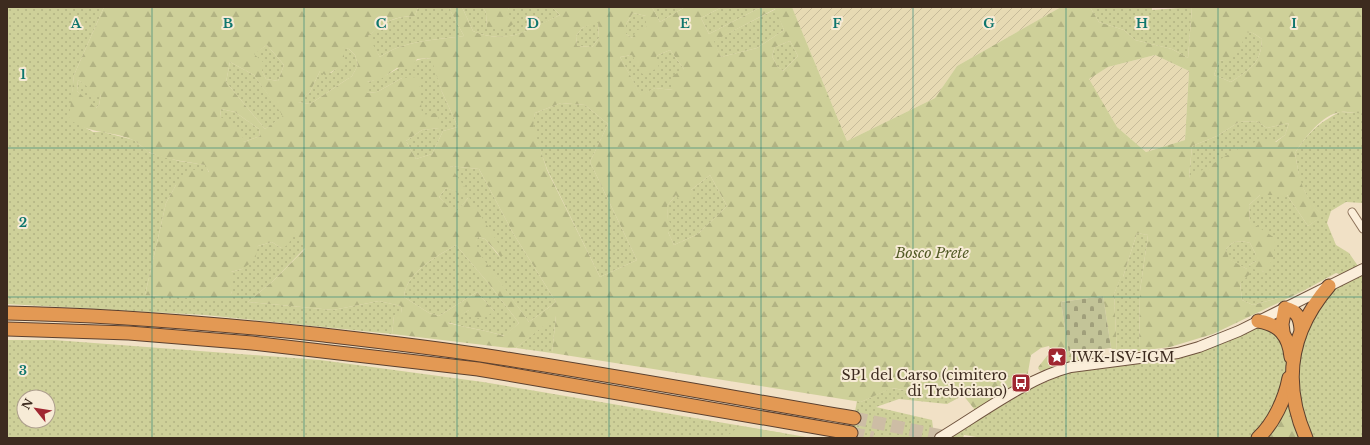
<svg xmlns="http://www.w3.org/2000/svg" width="1370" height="445" font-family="'Libre Baskerville',serif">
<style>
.farmland{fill:url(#farmland-furrows)}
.grass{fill:url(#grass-dots);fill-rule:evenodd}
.forest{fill:url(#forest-firs);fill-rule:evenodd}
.cemetery{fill:url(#cemetery-stones)}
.pitch{fill:#ced099}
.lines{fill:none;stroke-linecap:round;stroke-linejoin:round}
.highway-tunnel{stroke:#cdbda5;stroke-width:13;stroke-dasharray:13 6;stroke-linecap:butt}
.street-casing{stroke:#8d725a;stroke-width:9}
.secondary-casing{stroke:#6f533e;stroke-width:12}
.highway-casing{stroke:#5b402f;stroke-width:15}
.street{stroke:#fbeeda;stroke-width:7}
.secondary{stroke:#fbeeda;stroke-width:10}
.highway{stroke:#e39954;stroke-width:13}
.grid{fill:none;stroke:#0f766e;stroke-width:1;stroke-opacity:0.55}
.labels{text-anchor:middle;stroke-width:4;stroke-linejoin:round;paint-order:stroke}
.park-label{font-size:14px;font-style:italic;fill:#515a25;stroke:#f7ebd6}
.poi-label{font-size:14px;fill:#3d2b1f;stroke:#f7ebd6;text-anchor:start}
.grid-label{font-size:13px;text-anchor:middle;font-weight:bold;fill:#0f766e;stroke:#f7ebd6;stroke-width:4;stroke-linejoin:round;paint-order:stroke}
</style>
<defs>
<pattern id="farmland-furrows" width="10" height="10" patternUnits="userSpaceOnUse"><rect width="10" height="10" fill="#e7dab3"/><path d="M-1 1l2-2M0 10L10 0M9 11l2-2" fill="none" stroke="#c7bb9a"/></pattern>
<pattern id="grass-dots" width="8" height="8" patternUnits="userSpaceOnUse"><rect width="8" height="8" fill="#ced099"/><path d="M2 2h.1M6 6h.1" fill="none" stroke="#b2b383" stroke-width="1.8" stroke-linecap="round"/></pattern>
<pattern id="forest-firs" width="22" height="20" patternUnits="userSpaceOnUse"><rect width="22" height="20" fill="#ced099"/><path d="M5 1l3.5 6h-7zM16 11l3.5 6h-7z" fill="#b2b383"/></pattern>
<pattern id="cemetery-stones" width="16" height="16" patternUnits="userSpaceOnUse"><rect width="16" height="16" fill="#c3c498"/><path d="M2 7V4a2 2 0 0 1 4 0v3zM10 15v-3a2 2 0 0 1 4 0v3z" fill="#a09f7b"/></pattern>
</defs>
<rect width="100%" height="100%" fill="#f1e1c6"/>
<g class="farmland">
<path d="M792,7H1061L957,66L935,98L847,141Z"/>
<path d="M1155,55L1189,71L1185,140L1146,152L1117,127L1088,79L1108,67Z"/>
</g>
<g class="grass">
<path d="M7,7H104L74,75L70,119L93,132H103L134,140L150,153L179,161L206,165L209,173L176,185L166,203L145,295L233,300L231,291V272L242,269L258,246L272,242L281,248L295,230L305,248L273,281L248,302L333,310L379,301L401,306L402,313L394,316L392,334L205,315L7,304Z"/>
<path d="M418,7H450L451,12L464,36C436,40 404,40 380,57L367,37C385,22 392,17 415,16Z"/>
<path d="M462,7H483L486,13L487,28L515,22L505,16L509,7L553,8L560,15C530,29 508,46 473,31Z"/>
<path d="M652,7H685L660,22Z"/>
<path d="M722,7H761L709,34L701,18Z"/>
<path d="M1090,7H1152V10L1192,7L1188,58L1172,49L1135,40L1124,30L1099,22Z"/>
<path d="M776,9L784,30L757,48L721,57L713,41Z"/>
<path d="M633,13L646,16V28L632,38L626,34V24Z"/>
<path d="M598,21L599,38L592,47L577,46L576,36L582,28Z"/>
<path d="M1243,31L1253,33L1262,39C1261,64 1250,69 1231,82L1214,75L1219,61C1233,60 1237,43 1243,31Z"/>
<path d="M790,41L798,56L783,71L777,66L772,56L775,47Z"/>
<path d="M267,45L284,65L278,81L266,79L253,54Z"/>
<path d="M339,46L349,49L355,55L358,65L352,76L310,104L297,102L310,92L320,71L331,73L338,67Z"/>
<path d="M670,50L684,69L673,90L655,88L641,96L620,57L632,55L656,56Z"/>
<path d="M432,58L442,92L458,127L443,131L432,154L416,159L406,141L422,130L439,128L422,115L402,78L377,92L367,93V82C393,77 402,59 432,58Z"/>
<path d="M230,62L254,75L284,116L265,129L226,82Z"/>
<path d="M78,80L101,94L99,105L95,109L77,91Z"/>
<path d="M561,103L585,105L608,124L590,162L637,260L600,277L547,169L532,127L535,113Z"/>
<path d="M221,109L235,112L259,129L260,136L244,142L220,117Z"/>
<path d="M1340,112L1363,113V203L1346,202L1331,211L1327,223L1336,245L1349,253L1358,266L1340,274L1336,273L1303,291L1253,305L1242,300L1240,283L1247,269L1228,259L1226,249C1233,240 1240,240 1250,243L1256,255V261L1249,265L1264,272L1250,222L1249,205L1260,195H1287L1308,226L1322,216L1310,202L1300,182L1295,153C1308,133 1318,123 1340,112Z"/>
<path d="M1256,121L1267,128L1289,123L1285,135L1275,142L1189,179L1192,146L1217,136L1239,122Z"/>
<path d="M450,166L479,169L513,233L556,302L529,322L473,246L478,237L485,239L500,257L468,198L455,214L439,197L446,188L461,193Z"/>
<path d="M710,175L727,206L698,234L674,245L668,232L667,206L676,195L691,190Z"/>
<path d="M1137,233L1148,235L1140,291L1139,351L1117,354L1114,294L1121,276L1123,277Z"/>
<path d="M456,245L489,284L519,323L505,336C486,330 466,328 447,322L469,310L494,311L477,292L439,316L429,313L404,297C406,272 436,257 456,245Z"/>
<path d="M1363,274V438H1312L1304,420L1298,380L1301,353L1307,328L1331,291Z"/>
<path d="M556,315L552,353L516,348Z"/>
<path d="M1257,327C1264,327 1268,330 1274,334C1305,352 1270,420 1251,438H983L964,435L963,438H948L1032,388L1067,373L1159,361L1190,355Z"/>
<path d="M7,340H54L320,360L483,382L812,438H7ZM24,397H48V421H24Z"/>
<path d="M891,388L935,395H964L947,404L899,399L876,407L932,420L933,428L928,438H850L857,401L861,402Z"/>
</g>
<g class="forest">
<path d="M104,7H418L415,16C390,17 387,22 368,36L380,57C404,40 436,40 464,36L451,12L450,7H462L473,31C508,46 529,29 560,15L553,8L529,7H652L660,22L685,7H722L701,18L709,34L761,7H792L847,141L935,98L957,66L1061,7H1090L1099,22L1124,30L1135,40L1172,49L1188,58L1192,7H1363V113C1356,114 1348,111 1341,112C1322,114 1304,139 1295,153C1300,182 1302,194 1323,216L1308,226L1287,195H1260L1249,205L1250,222L1275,238C1275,251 1274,262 1264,272L1253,269L1249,265L1256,261V255L1250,243C1240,240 1233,240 1226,249L1229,259L1247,269L1250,274L1240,283L1242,300L1253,305L1303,291L1213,334L1170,347L1139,351L1140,291L1148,235L1137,233L1123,277H1121L1114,294L1117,354L1111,348L1103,296L1061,302L1069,354L1087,351L1088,359L1069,363L1040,371L1038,368L1039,366L1051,351L1049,346L1041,348L1031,355L1027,378L1022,383L975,410L963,395H935L892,388L861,402L552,353L556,316L516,348H509L392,334L394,316L398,313H402L401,306L379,301L333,310L248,302L273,281L305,249L295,231L288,245L281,248L272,242L258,246L255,260L242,269L231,272V291L234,301L145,295L166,203L176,185L188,169L209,172L205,165C188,162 168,160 151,153C144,150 140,143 133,140C111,130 90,135 69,119L74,75ZM775,9L784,30L757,48L721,57L714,41ZM633,13L646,16V28L637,30L632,38L626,34V24ZM598,22L599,38L592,47L577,46L576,36L582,28ZM1244,32L1253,33L1262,39C1261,64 1250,69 1231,82L1214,75L1219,61C1235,60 1244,47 1244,32ZM790,41L798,56L783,71L777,66L772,56L775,47ZM267,45L284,65L278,81L266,79L262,71L264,63L254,54ZM339,47L349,49L355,55L358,65L352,76L310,104L298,102L310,92L320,71L325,75C332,73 336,67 344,66V54ZM670,50L684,69L672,76L673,90L655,88L641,95L620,57L632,55L642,74L659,68L656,56ZM1155,55L1189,71L1185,140L1146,152L1117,127L1089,79L1108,67ZM431,58L442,92L458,127L443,131L432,154L416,159L406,141L422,130L440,128L438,113L422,115L419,77L402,78L377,92L367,93V82L381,79L397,68L411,69L417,59ZM230,62L254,75L283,116L265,129L226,82ZM78,80L88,87L89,95L94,97L101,94L99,105L96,108L77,91ZM561,103L585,105L608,124L590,162L637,260L600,277L547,170L533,127L535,113ZM221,109L235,112L259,129L260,136L244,142C241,127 233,123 220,117ZM1256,121L1267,128L1289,123L1285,135L1276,142L1262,139L1234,151L1189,178L1192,146L1217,136L1239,122ZM450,166L479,169L513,233L556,302L529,322L474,246L478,237L485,239L501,257L505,254L469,197L455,213L439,197L446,188L461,194L466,189ZM710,175L727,206L698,234L674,245L668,232L672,225L668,220L667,206L676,195L680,201H692L691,190ZM456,245L489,284L519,323L504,336C486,330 467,328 448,323L469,310L473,319L486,317L494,311L477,292L439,316L429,313L404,297C406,272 436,257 456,245Z"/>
<path d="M483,7H509L506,16L516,22L508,28H487L486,13Z"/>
<path d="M1289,401L1300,438H1264Z"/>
</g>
<path class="cemetery" d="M1103,296L1111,348L1069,354L1061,302Z"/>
<path class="pitch" d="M739,426L783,433L788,438H725Z"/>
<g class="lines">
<g class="highway-tunnel">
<path d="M854,418L951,438"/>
<path d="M851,433L873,438"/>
</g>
<defs>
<path id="street" d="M1352,212L1363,229"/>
<path id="secondary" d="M940,438C980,414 1027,378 1071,367L1178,353L1199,347L1239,331L1363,269"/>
<g id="highway">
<path d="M7,313C113,315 219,324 324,335C376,341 429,347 481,355C606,374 730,397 854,418"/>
<path d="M1258,321C1279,324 1289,336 1291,357"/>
<path d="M7,329L129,333L252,343L478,369L851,433"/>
<path d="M1283,332L1282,324L1285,308C1297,311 1300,317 1301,329"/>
<path d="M1258,438C1274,423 1285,399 1289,378"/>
<path d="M1306,438C1282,383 1290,331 1329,286"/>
</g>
</defs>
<use href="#street" class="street-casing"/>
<use href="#secondary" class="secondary-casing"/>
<use href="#highway" class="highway-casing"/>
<use href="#street" class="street"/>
<use href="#secondary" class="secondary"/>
<use href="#highway" class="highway"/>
</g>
<path class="grid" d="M152,7V438M304,7V438M457,7V438M609,7V438M761,7V438M913,7V438M1066,7V438M1218,7V438M7,148H1363M7,297H1363"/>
<defs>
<symbol id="sight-square" viewBox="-11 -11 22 22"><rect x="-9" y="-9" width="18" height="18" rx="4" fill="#a02731" stroke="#f7ebd6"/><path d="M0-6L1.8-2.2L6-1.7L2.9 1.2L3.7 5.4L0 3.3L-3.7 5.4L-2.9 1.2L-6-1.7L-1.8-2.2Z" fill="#fff"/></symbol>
<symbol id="bus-square" viewBox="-11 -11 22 22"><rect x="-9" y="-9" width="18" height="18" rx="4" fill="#a02731" stroke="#f7ebd6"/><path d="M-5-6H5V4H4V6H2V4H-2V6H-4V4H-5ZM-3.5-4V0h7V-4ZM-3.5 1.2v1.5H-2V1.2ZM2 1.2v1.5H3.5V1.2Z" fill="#fff"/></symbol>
</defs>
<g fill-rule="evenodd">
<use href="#sight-square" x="1046" y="346" width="22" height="22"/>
<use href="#bus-square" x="1010" y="372" width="22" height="22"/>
</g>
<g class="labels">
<g class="park-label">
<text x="932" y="258">Bosco Prete</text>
</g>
<g class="poi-label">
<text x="1071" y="362">IWK-ISV-IGM</text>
<text x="1007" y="380" text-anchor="end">SP1 del Carso (cimitero<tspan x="1007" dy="16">di Trebiciano)</tspan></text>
</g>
</g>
<g class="grid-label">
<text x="76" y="28">A</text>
<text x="228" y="28">B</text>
<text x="381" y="28">C</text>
<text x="533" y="28">D</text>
<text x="685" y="28">E</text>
<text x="837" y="28">F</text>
<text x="989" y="28">G</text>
<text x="1142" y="28">H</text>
<text x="1294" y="28">I</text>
<text x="23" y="79">1</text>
<text x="23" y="227">2</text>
<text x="23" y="375">3</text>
</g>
<rect width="1370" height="445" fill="none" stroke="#3d2b1f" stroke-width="16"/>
<g transform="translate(36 409) rotate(300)"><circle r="19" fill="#f7ebd6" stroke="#ad9e8d"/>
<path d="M0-3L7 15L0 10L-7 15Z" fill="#a02731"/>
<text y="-6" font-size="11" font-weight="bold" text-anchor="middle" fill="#3d2b1f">N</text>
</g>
</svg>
